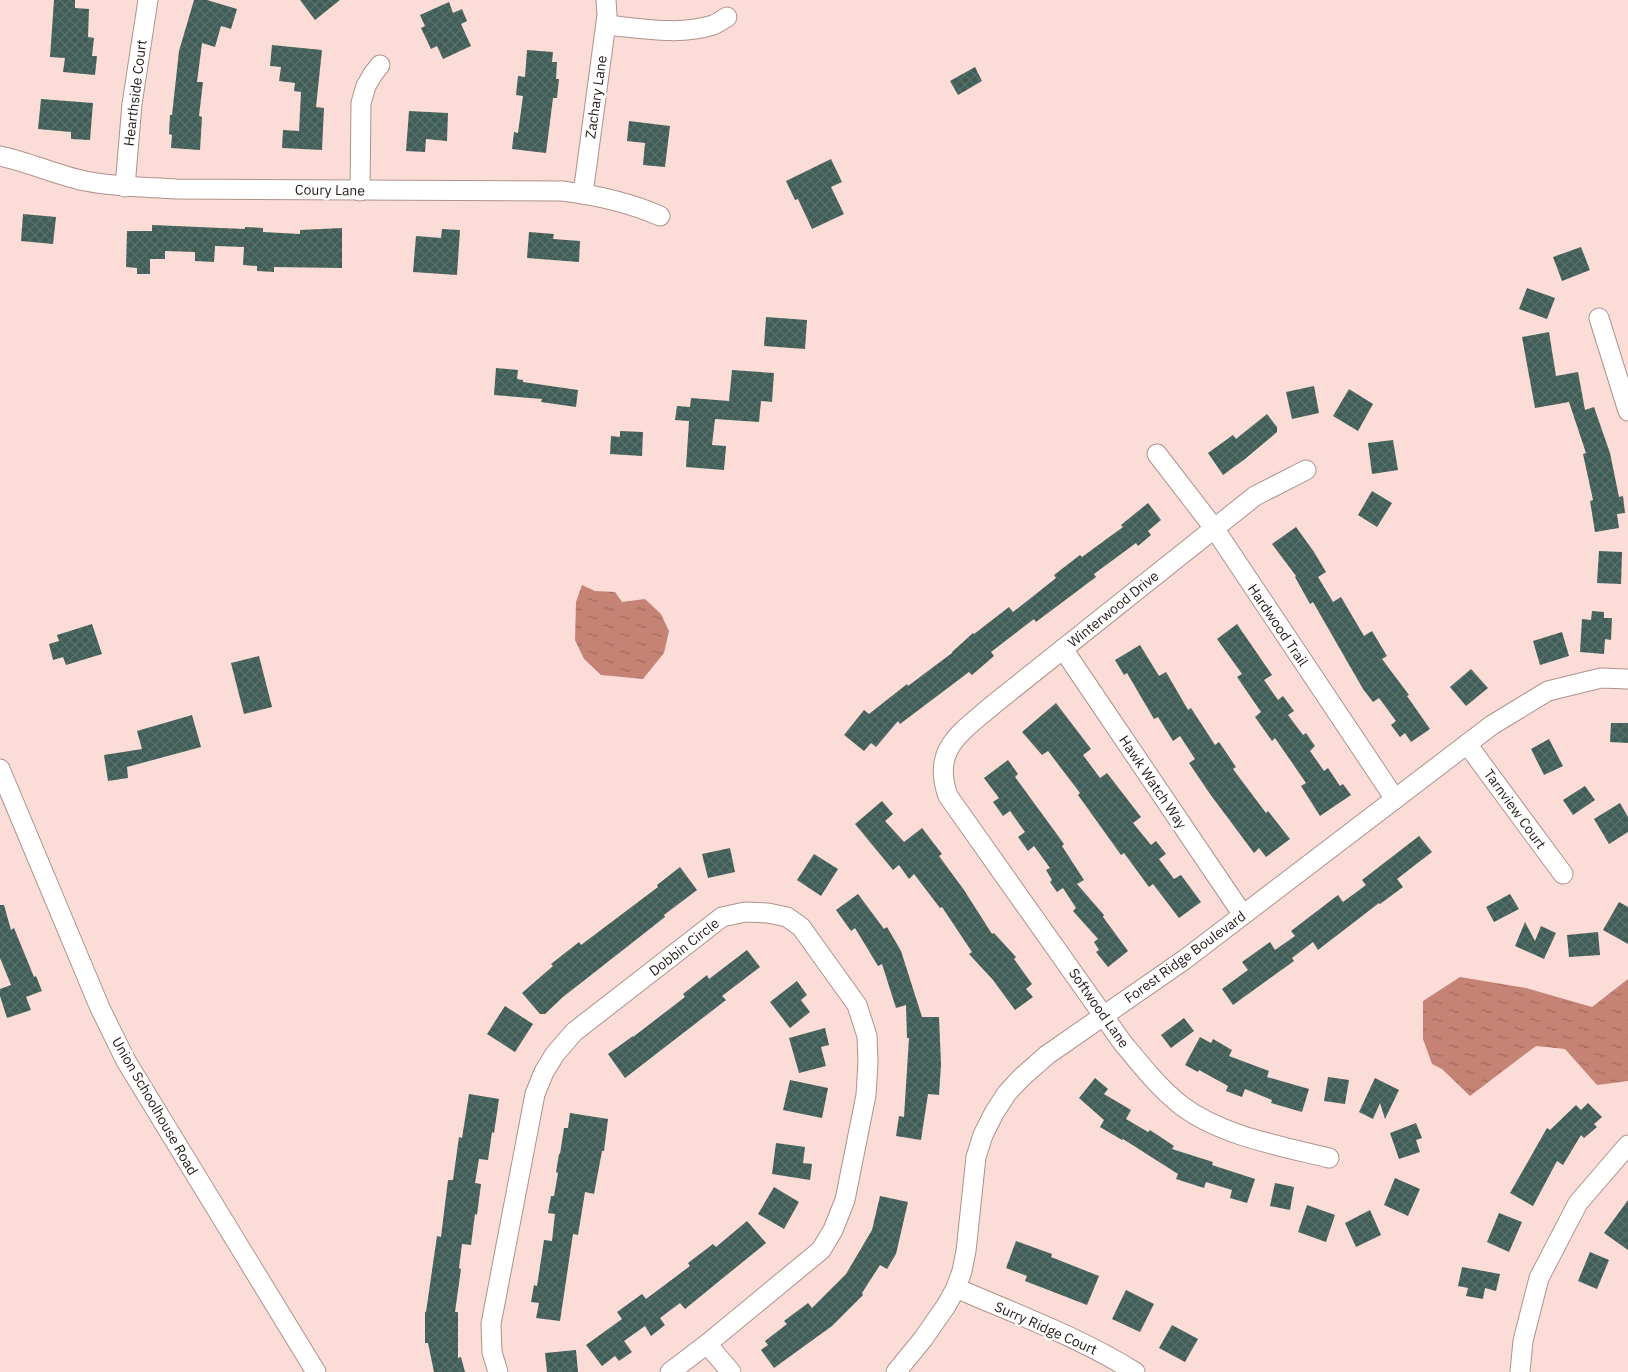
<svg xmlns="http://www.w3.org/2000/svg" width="1628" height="1372" font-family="'IBM Plex Sans',sans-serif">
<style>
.water{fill:url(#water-ripples)}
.building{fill:url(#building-cross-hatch)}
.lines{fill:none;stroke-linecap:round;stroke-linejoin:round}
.minor-casing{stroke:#ae928c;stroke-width:21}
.minor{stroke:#fff;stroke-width:19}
.labels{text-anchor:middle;stroke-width:5;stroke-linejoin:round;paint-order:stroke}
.street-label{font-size:14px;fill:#231816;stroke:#fff}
</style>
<defs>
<pattern id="water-ripples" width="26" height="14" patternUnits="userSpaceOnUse" patternTransform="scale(1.25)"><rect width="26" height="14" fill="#c58375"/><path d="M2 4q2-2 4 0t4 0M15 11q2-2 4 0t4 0" fill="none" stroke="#a06a5f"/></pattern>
<pattern id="building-cross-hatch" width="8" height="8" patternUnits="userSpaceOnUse" patternTransform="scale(1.25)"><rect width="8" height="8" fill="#405d57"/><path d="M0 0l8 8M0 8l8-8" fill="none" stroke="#59706b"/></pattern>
</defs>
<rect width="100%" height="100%" fill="#fbdcd6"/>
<g class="water">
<path d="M582,585L595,591L615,592L622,602L645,599L661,614L669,631L664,653L643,679L601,675L584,659L575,640L576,602Z"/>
<path d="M1460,977L1526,988L1592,1007L1628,979V1081L1597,1085L1565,1049L1536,1046L1470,1096L1442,1069L1432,1064L1423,1039V1001Z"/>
</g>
<g class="building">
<path d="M54,0H75V8L89,9L88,37L94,38L92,56H97L95,75L63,72L65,58L50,57Z"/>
<path d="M194,0H207L237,9L231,29L221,26L215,47L202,43L197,82H203L199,116L202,117L200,150L171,148L172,135L169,134L170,115H172L179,51Z"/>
<path d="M300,0H340L315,20Z"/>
<path d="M449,2L453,13L462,9L467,21L461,24L471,46L443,59L437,46L431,49L421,28L425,26L420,15Z"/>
<path d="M272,45L322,50L316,107L324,108L322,150L282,148L283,130L299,131L301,92L294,91L295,83L279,81L281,67L270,66Z"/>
<path d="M527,50L553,52L552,62H557L556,79H559L557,98H553L546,153L512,149L514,132L518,133L523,96L516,95L518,76L525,77Z"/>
<path d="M975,67L982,81L958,95L950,81Z"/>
<path d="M41,99L93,103L90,140L71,139V132L38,129Z"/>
<path d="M409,111L448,113L447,141L426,139L425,152L406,151Z"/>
<path d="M629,121L670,126L665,167L643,165L645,143L627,141Z"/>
<path d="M831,159L842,182L831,187L844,214L812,229L798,199L795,200L786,181Z"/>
<path d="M23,214L56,217L53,244L21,241Z"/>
<path d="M152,225L245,229V227L263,228V232L300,234V230L342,228V268L274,267V272L257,271V266L243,265L244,247L215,246L214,262L195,261V252L165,251V259H150V274H137V268L126,267L127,231H152Z"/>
<path d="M442,229L460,230L457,275L413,272L416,236L441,238Z"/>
<path d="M529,232L554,234L553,239L580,241L579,262L527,258Z"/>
<path d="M1581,247L1590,270L1562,281L1553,257Z"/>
<path d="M1527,288L1555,298L1547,319L1519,309Z"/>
<path d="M766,317L807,320L805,349L764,346Z"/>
<path d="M1549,332L1556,376L1578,372L1585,410L1594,407L1610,453L1619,497L1623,496L1625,513L1617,514L1619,528L1595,532L1590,501L1593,500L1583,454L1586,453L1569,402L1535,408L1522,337Z"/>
<path d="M496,368L518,370L517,379L523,380V382L578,390L576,407L541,402L542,399L494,395Z"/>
<path d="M732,370L774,373L772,402L761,401L759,422L715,419L712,445L726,446L724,470L686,467L689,421L675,420L677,406L690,407L691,398L729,401Z"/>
<path d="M1314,386L1319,413L1292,419L1286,392Z"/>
<path d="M1349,389L1373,404L1358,431L1333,416Z"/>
<path d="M1267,414L1277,427V432L1245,459L1223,475L1208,453L1233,435L1236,439Z"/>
<path d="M620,431L643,432L642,456L610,454L611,436L620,437Z"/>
<path d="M1393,440L1398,470L1372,474L1368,443Z"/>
<path d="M1372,491L1392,503L1377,527L1358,515Z"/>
<path d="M1148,503L1161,520L1148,531L1151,535L1138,546L1136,543L1094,574L1096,577L1036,622L1034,619L991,652L994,656L972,675L969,672L900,724L898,721L876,747L871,743L864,751L844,735L864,710L869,714L907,684L908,686L952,653V652L973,633L974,634L1009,607L1013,612L1056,578L1054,575L1080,555L1082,557L1123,527L1121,525Z"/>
<path d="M1296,527L1314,552L1326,572L1318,577L1333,602L1341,597L1364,636L1372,631L1387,656L1382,659L1409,695L1407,696L1430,729L1411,742L1405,733L1400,737L1391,725L1396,721L1379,698L1373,702L1363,689L1313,602L1310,604L1295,577L1296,576L1272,544Z"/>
<path d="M1599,551L1622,552L1621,584L1597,583Z"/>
<path d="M1592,611L1604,612V618H1612L1611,640L1605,639L1604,654L1580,652L1582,619L1591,620Z"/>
<path d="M92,624L102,654L66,665L63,657L53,660L49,644L59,641L57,635Z"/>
<path d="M1237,624L1272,675L1264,680L1278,700L1283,696L1294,711L1288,715L1303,735L1306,733L1315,746L1310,751L1324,771L1328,768L1340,786L1343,784L1351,795L1320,816L1301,786L1306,783L1275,738L1272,741L1255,717L1261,712L1237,677L1242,674L1217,639Z"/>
<path d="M1562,632L1569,656L1540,665L1533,641Z"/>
<path d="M1140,645L1159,676L1166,672L1188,710L1191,708L1215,745L1219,742L1236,767L1233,769L1266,813L1268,811L1290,839L1266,857L1259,848L1254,853L1210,794L1189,763L1195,759L1180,736L1173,741L1158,717L1154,719L1127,673L1124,675L1115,660Z"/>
<path d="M259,656L272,707L244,714L231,663Z"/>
<path d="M1471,669L1488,688L1466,706L1450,687Z"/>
<path d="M1056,703L1091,749L1083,755L1100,778L1107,773L1141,817L1133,823L1151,845L1156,841L1166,854L1159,859L1174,879L1181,875L1201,902L1179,918L1153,884L1149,887L1124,853L1121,855L1078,795L1080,793L1048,751L1042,755L1022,732Z"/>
<path d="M192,715L201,747L127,767L128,778L108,781L104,755L142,749L137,731Z"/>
<path d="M1611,723H1628V743L1610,742Z"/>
<path d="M1549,739L1563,766L1544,775L1531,749Z"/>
<path d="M1008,760L1018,774L1015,777L1064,844L1062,846L1084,880L1077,884L1104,915L1103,917L1128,951L1108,967L1096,952L1099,950L1094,942L1098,939L1073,911L1076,908L1063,888L1057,892L1050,882L1052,880L1046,870L1050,868L1034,846L1028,851L1018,837L1025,832L1010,811L1003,816L993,802L999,798L984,778Z"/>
<path d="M1585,786L1595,800L1573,815L1563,800Z"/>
<path d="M882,801L893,814L885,821L904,842L922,828L942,854L939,856L964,890L992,934L994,933L1016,957L1014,959L1032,984L1026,989L1033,997L1015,1010L993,980L969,954L972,952L942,907L940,908L914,874L909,879L899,865L893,870L855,824Z"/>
<path d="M1620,803L1628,817V832L1609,844L1594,819Z"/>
<path d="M1419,836L1432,852L1397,879L1403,887L1380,904L1379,903L1318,950L1313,942L1292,958L1294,961L1233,1005L1222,989L1248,970L1242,962L1270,942L1275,950L1295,936L1291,931L1338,895L1343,902L1366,885L1362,880Z"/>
<path d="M730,848L735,872L708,878L702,854Z"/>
<path d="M814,854L838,869L821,896L797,880Z"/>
<path d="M680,867L697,890L664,915L665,917L563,997L545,1014H540L522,993L553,966L551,964L579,942L581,945L658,887L657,885Z"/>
<path d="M858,894L884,929L887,927L901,951L922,1017H939L941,1064L939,1095L928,1094L921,1140L896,1136L899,1116L904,1117L909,1038H907L906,1005L896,1008L882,964L878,966L855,928L851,931L836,910Z"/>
<path d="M1510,894L1519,909L1494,922L1486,907Z"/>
<path d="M1619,902L1628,907V944L1603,930Z"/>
<path d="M0,905H4L11,930L14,928L34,977L36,976L42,991L26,997L31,1010L7,1018L0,996V989L11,985L0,958Z"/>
<path d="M1525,922L1535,941L1541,926L1556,933L1544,959L1515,946Z"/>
<path d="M1598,932L1600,955L1569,957L1567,935Z"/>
<path d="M747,950L760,967L722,996L726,1000L625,1078L608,1054L633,1036V1037L685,997L683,994L707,975L709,979Z"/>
<path d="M797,981L807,995L801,1000L810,1012L790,1028L770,1002Z"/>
<path d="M505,1006L533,1024L515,1052L487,1034Z"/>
<path d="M1184,1018L1194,1031L1171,1048L1161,1035Z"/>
<path d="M825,1028L829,1045L821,1047L826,1066L799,1073L789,1038Z"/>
<path d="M1200,1037L1211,1043L1213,1039L1232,1050L1229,1056L1269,1071L1267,1077L1309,1089L1302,1112L1271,1103L1272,1100L1245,1089L1242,1097L1226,1091L1228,1086L1199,1070L1198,1072L1185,1065Z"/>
<path d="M1328,1077L1349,1080L1345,1104L1324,1101Z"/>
<path d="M1095,1078L1108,1089L1104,1094L1131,1110L1126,1119L1148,1132L1150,1130L1174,1146L1172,1149L1213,1162L1212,1165L1255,1179L1247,1203L1230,1198L1232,1190L1206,1182L1204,1188L1176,1179L1178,1174L1123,1139L1122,1140L1100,1127L1104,1120L1079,1098Z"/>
<path d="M1375,1078L1399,1090L1385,1119L1380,1103L1373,1119L1359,1112Z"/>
<path d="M790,1080L828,1088L822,1118L783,1110Z"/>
<path d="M469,1094L499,1099L494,1133L492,1132L488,1160L479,1159L475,1183L481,1184L477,1215L475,1214L471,1245L462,1244L459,1268L461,1269L455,1312H458V1358L461,1357L465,1372H434L428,1343H425V1312H426L437,1236L441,1237L448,1180H453L459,1137L462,1138Z"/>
<path d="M1588,1103L1602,1117L1594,1124L1597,1127L1584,1138L1581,1135L1563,1165L1557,1161L1533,1206L1510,1193L1547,1128L1550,1130L1576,1105L1581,1110Z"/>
<path d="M570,1113L608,1119L604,1151H602L594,1194L585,1192L578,1235L573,1234L560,1321L536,1318L539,1303L531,1302L534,1285L537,1286L544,1240L552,1241L555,1214L548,1213L551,1196H554L558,1173L556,1172L559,1154H560L564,1128H568Z"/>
<path d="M1416,1123L1422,1138L1416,1140L1420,1152L1399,1159L1390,1133Z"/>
<path d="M776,1143L805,1147L803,1163L812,1164L810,1180L772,1174Z"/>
<path d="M1395,1178L1420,1189L1408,1216L1384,1205Z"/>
<path d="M1275,1183L1294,1187L1290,1210L1270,1206Z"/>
<path d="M774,1187L799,1202L784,1229L758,1214Z"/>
<path d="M880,1196L908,1202L896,1254L887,1269L880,1265L862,1293L863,1295L832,1326L774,1368L761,1350L768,1345L765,1341L787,1324L784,1321L808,1303L812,1308L846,1274L872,1230Z"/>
<path d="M1628,1200V1250L1604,1233Z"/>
<path d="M1307,1205L1335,1215L1326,1242L1298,1232Z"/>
<path d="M1370,1210L1381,1235L1356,1247L1345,1223Z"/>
<path d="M1499,1213L1522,1222L1509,1252L1487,1242Z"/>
<path d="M747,1221L766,1243L685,1309L680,1303L660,1318L665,1325L651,1336L645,1326L624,1341L632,1352L619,1361L615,1356L602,1366L586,1345L622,1319L617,1312L642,1294L646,1299L690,1266L688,1263L713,1244L716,1247Z"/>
<path d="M1016,1241L1052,1254L1051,1257L1099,1276L1087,1305L1025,1281L1027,1276L1006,1268Z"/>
<path d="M1590,1252L1609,1260L1597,1289L1578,1281Z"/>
<path d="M1462,1267L1500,1274L1496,1291L1485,1288L1483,1299L1466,1296L1468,1288L1458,1286Z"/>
<path d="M1126,1290L1154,1304L1140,1332L1112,1319Z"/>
<path d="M1172,1325L1198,1339L1185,1362L1159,1348Z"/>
<path d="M576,1350L578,1372H547L545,1353Z"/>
</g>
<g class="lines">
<defs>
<g id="minor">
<path d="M606,25C640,28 680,36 713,25C718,23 722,20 727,17"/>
<path d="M0,156C29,162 56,175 85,181C115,187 146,187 176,189L562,191C596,195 628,202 660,216"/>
<path d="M125,187L132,104L148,0"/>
<path d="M360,191L361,103L366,86L373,74L380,65"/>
<path d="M583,194L607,15L606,0"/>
<path d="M1599,318L1628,411"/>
<path d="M1157,454L1214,528L1395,799"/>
<path d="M1306,470L1255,496L994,704C962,732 931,748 948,796L1122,1042C1141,1065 1159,1088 1182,1106C1222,1136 1281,1146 1329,1158"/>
<path d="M1063,649L1243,915"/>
<path d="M1467,744L1563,874"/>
<path d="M0,769L100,1008L126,1061L316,1372"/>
<path d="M956,1288C1016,1314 1079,1337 1135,1372"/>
<path d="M707,1344L731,1372"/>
<path d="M498,1372L492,1352L491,1324L535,1094L544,1072L555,1054L574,1032L722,917L745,912L768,913L787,917L801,927L857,1005L867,1036L868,1062L866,1095L845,1200L833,1230L821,1250L707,1344L670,1372"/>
<path d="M896,1372L923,1339L946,1306L956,1288L962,1271L966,1251L976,1157L983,1135L994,1113L1007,1093L1022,1077L1047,1055L1184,960L1492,725L1548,691L1601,678L1628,679"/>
<path d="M1520,1372L1523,1341L1539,1278L1578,1203L1628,1145"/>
</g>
</defs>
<use href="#minor" class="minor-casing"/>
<use href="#minor" class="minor"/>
</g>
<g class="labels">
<g class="street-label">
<text transform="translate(135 93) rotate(-83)" y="5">Hearthside Court</text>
<text transform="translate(596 97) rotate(-82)" y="5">Zachary Lane</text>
<text transform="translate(330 190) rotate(1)" y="5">Coury Lane</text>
<text transform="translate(1113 609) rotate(-39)" y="5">Winterwood Drive</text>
<text transform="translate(1278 625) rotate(56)" y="5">Hardwood Trail</text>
<text transform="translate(1153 782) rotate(56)" y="5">Hawk Watch Way</text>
<text transform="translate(1515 809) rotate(54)" y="5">Tarnview Court</text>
<text transform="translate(684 947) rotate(-38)" y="5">Dobbin Circle</text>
<text transform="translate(1185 957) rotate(-36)" y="5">Forest Ridge Boulevard</text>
<text transform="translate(1099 1008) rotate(55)" y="5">Softwood Lane</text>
<text transform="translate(155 1106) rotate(60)" y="5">Union Schoolhouse Road</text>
<text transform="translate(1046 1328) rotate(24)" y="5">Surry Ridge Court</text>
</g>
</g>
</svg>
